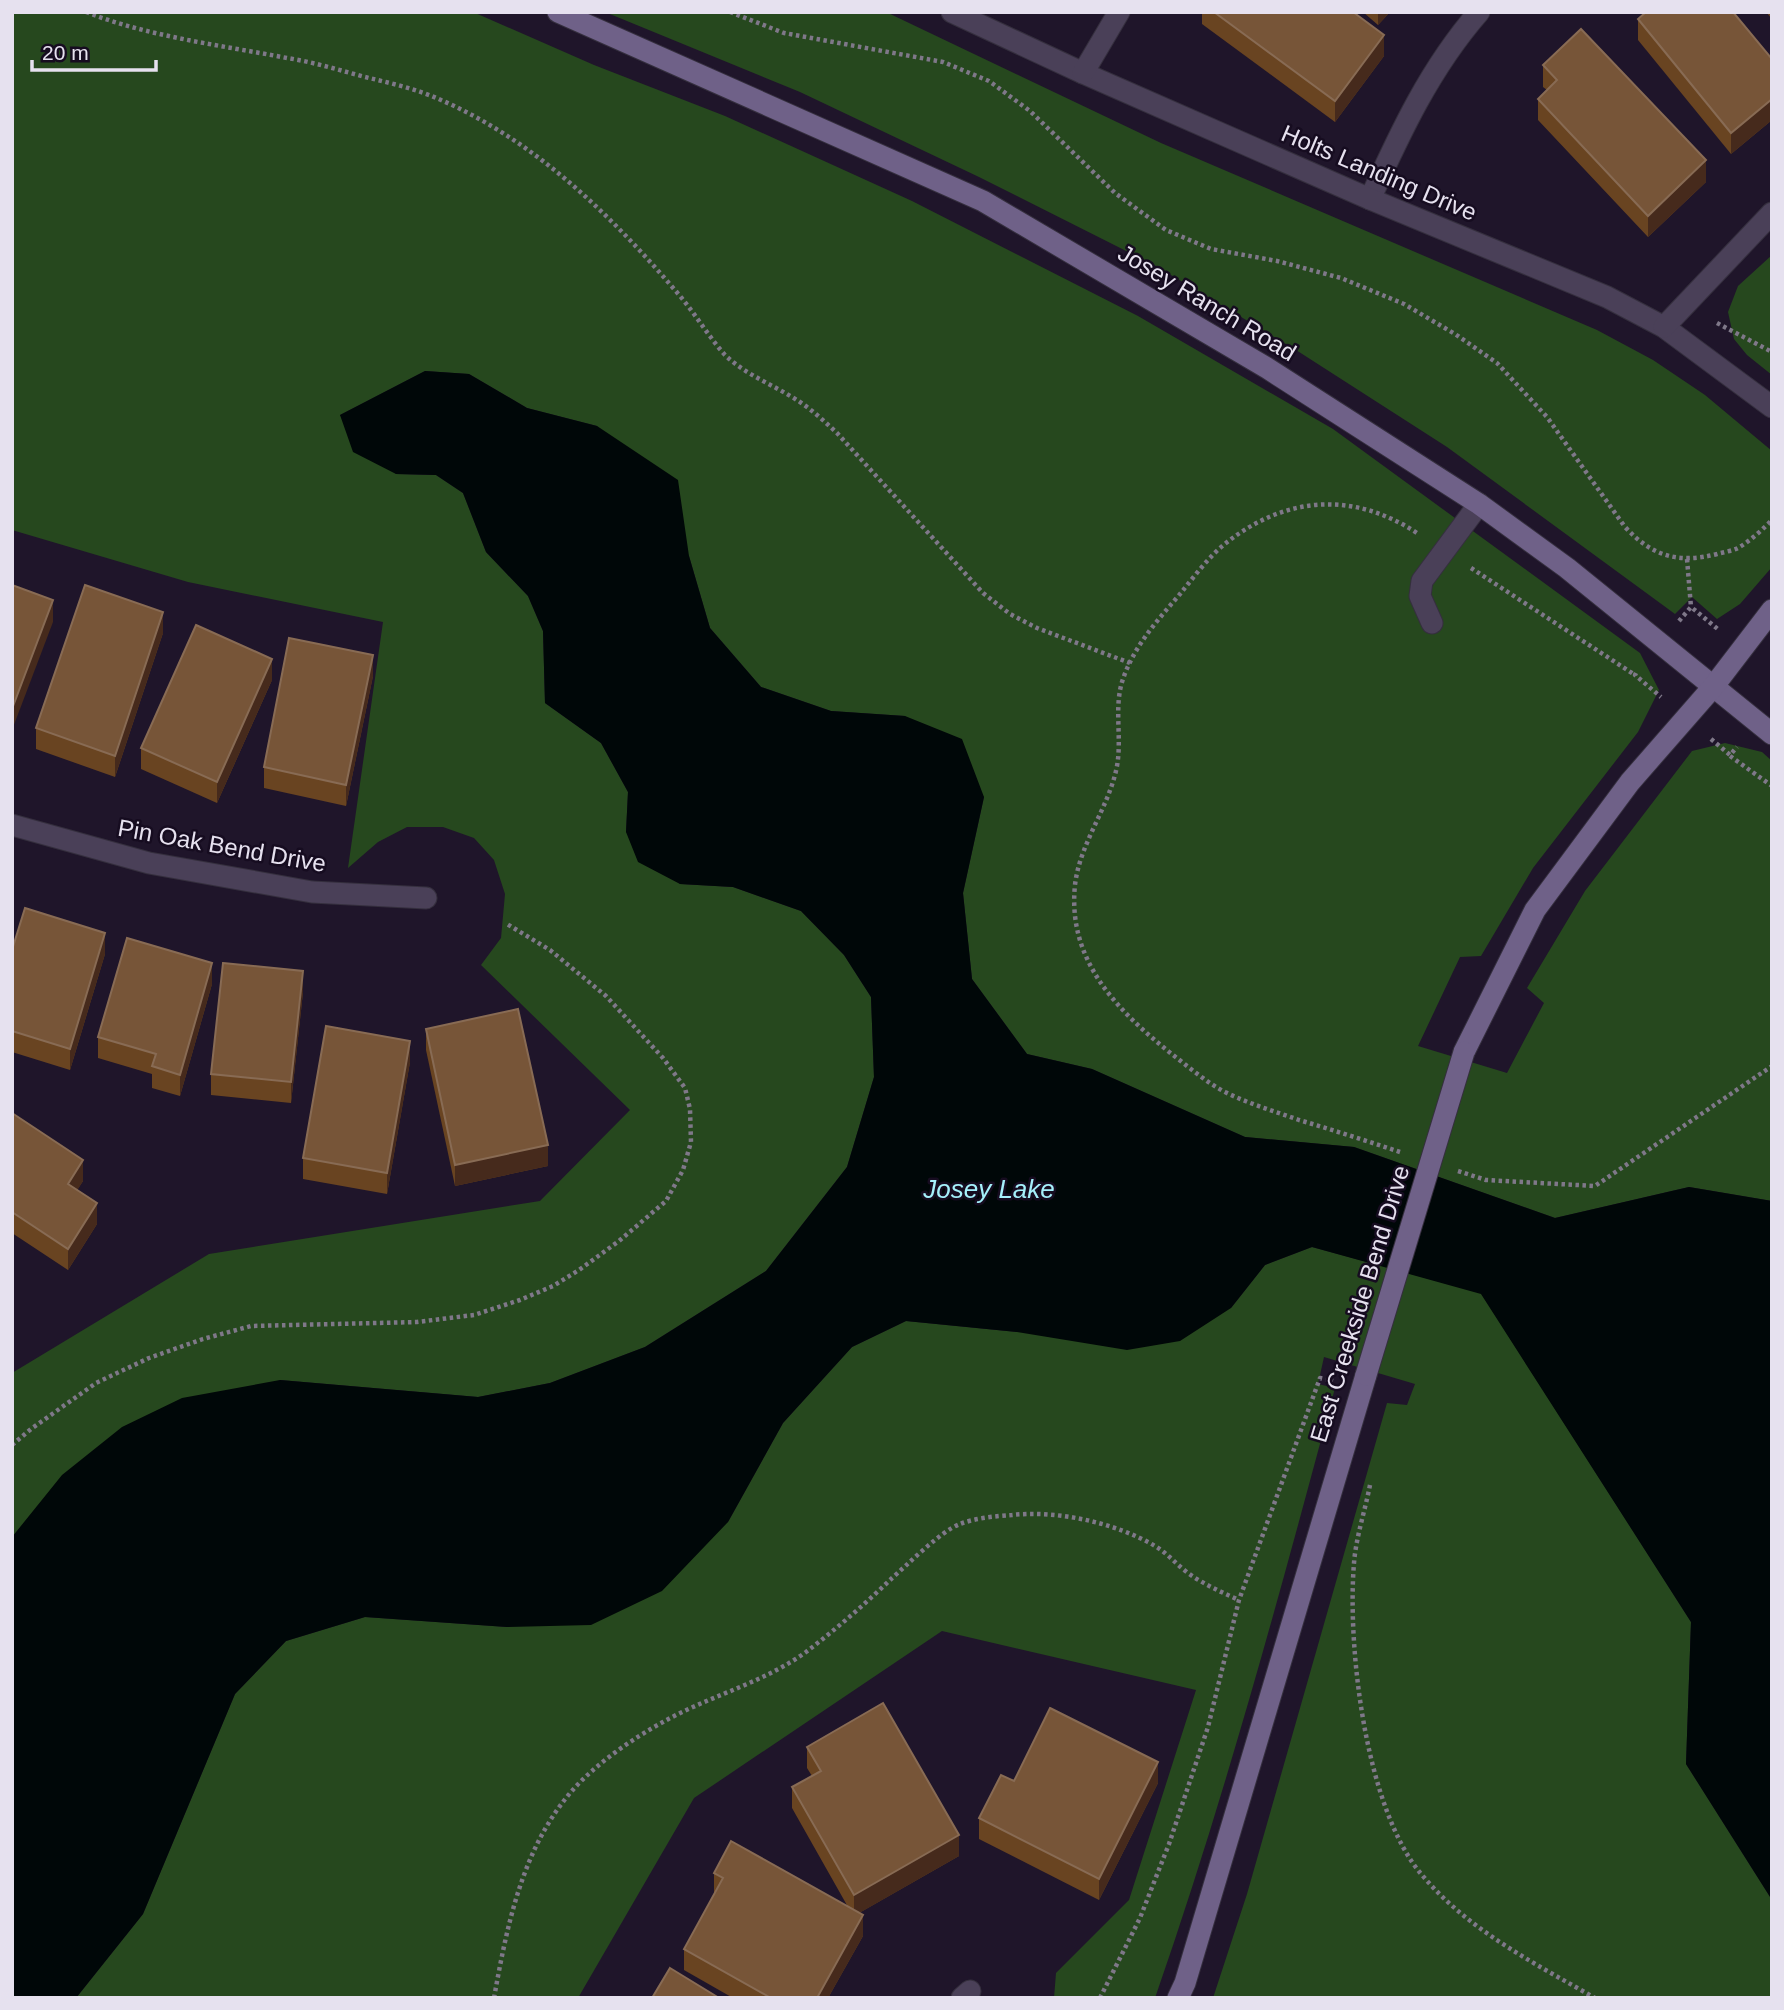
<svg xmlns="http://www.w3.org/2000/svg" width="1784" height="2010" font-family="Arial,sans-serif">
<style>
.green{fill:#26481e}
.water{fill:#000708}
.lines{fill:none;stroke-linecap:round;stroke-linejoin:round}
.lane-casing{stroke:#352f3e;stroke-width:23}
.street-casing{stroke:#352f3e;stroke-width:23}
.secondary-casing{stroke:#352f3e;stroke-width:23}
.path{stroke:#7f7889;stroke-width:4.5;stroke-dasharray:3.5 3.5;stroke-linecap:butt}
.lane{stroke:#4a4058;stroke-width:21}
.street{stroke:#4a4058;stroke-width:21}
.secondary{stroke:#6f6188;stroke-width:21}
.secondary-bridge-casing{stroke:#352f3e;stroke-width:23;stroke-linecap:butt}
.secondary-bridge{stroke:#6f6188;stroke-width:21}
.wall{fill:#694421}
.shaded-wall{fill:#462a1c}
.building{fill:#775538;stroke:#886b54;stroke-width:2}
.labels{text-anchor:middle;stroke-width:5;stroke-linejoin:round;paint-order:stroke}
.street-label{font-size:24px;fill:#e6e1ef;stroke:#160c20}
.water-label{font-size:26px;font-style:italic;fill:#a5f0fb;stroke:#160c20}
</style>
<rect width="100%" height="100%" fill="#1f152a"/>
<g class="green">
<path d="M12,12H473L594,65L725,116L912,201L1138,316L1333,429L1640,653L1659,690L1638,732L1533,868L1481,956L1460,957L1418,1046L1507,1073L1544,1003L1527,988L1585,891L1692,751L1725,743L1762,752L1772,761V1201L1689,1187L1555,1218L1354,1147L1245,1137L1092,1069L1027,1054L972,979L963,893L984,797L905,716L831,711L761,687L710,628L689,556L597,426L527,408L469,374L425,371L340,415L396,474L436,475L463,493L486,552L528,596L543,631L545,703L601,743L628,792L626,832L680,884L733,887L801,911L844,955L871,997L874,1077L847,1167L766,1271L645,1347L550,1383L478,1397L280,1380L12,1537V1373L209,1254L540,1201L630,1110L481,965L501,938L505,894L494,860L474,838L443,827H407L378,842L348,868L383,622L188,582L12,530Z"/>
<path d="M605,12H886L1161,143L1597,330L1653,360L1705,395L1772,451V567L1740,604L1717,619L1692,597L1675,614L1447,447L1296,350L1156,266L979,177L800,92Z"/>
<path d="M1772,255V375L1747,355L1734,339L1728,312L1738,286Z"/>
<path d="M1312,1247L1481,1293L1691,1622L1686,1764L1772,1900V1998H1213L1247,1894L1387,1403L1407,1405L1415,1384L1324,1357L1318,1384L1335,1388C1280,1593 1225,1797 1155,1998H1054L1056,1973L1129,1900L1196,1690L942,1631L694,1798L578,1998H76L143,1914L235,1694L286,1641L365,1617L507,1627L728,1522L783,1423L852,1347L906,1321L1017,1332L1231,1308L1265,1265Z"/>
</g>
<path class="water" d="M425,371L469,374L527,408L597,426L678,480L689,556L710,628L761,687L831,711L905,716L962,739L984,797L963,893L972,979L1027,1054L1092,1069L1245,1137L1354,1147L1555,1218L1689,1187L1772,1201V1900L1686,1764L1691,1622L1481,1294L1312,1247L1265,1265L1231,1308L1180,1341L1127,1350L1017,1332L906,1321L852,1347L783,1423L728,1522L662,1591L591,1625L507,1627L365,1617L286,1641L235,1694L143,1914L76,1998H12V1537L62,1475L122,1427L182,1398L280,1380L478,1397L550,1383L645,1347L766,1271L847,1167L874,1077L871,997L844,955L801,911L733,887L680,884L638,862L626,832L628,792L601,743L545,703L543,631L528,596L486,552L463,493L436,475L396,474L353,452L340,415Z"/>
<g class="lines">
<defs>
<g id="lane">
<path d="M1370,199C1400,133 1430,68 1479,12"/>
<path d="M1432,623L1420,596L1422,581L1479,504"/>
</g>
<g id="street">
<path d="M952,12L1083,73L1370,199L1607,297L1664,327L1772,407"/>
<path d="M1083,73L1119,12"/>
<path d="M1664,327L1772,213"/>
<path d="M12,825L149,863L312,892L426,898"/>
<path d="M962,1998L970,1991"/>
</g>
<g id="secondary">
<path d="M558,12L983,201L1267,368L1479,504L1567,568L1772,734"/>
<path d="M1464,1052L1535,910L1630,782L1713,687L1772,610"/>
<path d="M1178,1998L1185,1983L1366,1375"/>
</g>
</defs>
<use href="#lane" class="lane-casing"/>
<use href="#street" class="street-casing"/>
<use href="#secondary" class="secondary-casing"/>
<g class="path">
<path d="M86,12C150,37 220,45 287,58C313,62 339,70 365,77C390,83 417,89 441,100C537,142 613,217 680,296C696,315 709,337 725,355C745,374 769,383 792,397C809,407 823,420 837,433L983,593L1010,614L1037,628L1130,663"/>
<path d="M730,12L784,33L943,62L989,81L1030,111L1115,193L1166,230L1211,249L1277,261L1341,278L1404,304L1455,334L1497,363L1547,417L1625,527C1652,556 1678,564 1717,554C1724,552 1732,551 1738,548C1750,541 1762,530 1772,520"/>
<path d="M1717,323L1772,352"/>
<path d="M1687,559L1691,607"/>
<path d="M1471,568L1635,675"/>
<path d="M1679,621L1691,607L1719,630"/>
<path d="M1636,673L1635,675L1661,697"/>
<path d="M1711,739L1730,755L1737,747"/>
<path d="M1730,756L1772,786"/>
<path d="M1400,1152C1367,1141 1333,1130 1299,1120C1274,1111 1249,1104 1225,1092C1206,1082 1190,1068 1173,1055C1119,1012 1067,962 1075,885C1080,842 1109,808 1117,766C1122,738 1114,709 1122,682C1133,647 1157,621 1180,594C1194,577 1209,556 1226,543C1286,496 1353,491 1417,533"/>
<path d="M1458,1171L1486,1180L1595,1186L1772,1066"/>
<path d="M12,1445L31,1429L96,1383L149,1358L203,1339L251,1326L417,1322L474,1315L520,1300L553,1286L579,1270L619,1241L666,1201L683,1170L691,1142L690,1109L685,1088L663,1058L606,996L550,950L507,924"/>
<path d="M1370,1485C1365,1511 1356,1537 1354,1563C1347,1648 1366,1810 1422,1875C1468,1930 1534,1963 1595,1998"/>
<path d="M494,1998C507,1926 522,1849 571,1792C594,1765 632,1739 663,1722C709,1696 763,1683 806,1652C835,1630 864,1605 890,1580C907,1565 941,1531 960,1524C975,1518 997,1516 1012,1515C1058,1510 1116,1523 1155,1546C1167,1553 1176,1564 1188,1573C1203,1584 1221,1592 1239,1600"/>
<path d="M1100,1998L1140,1918L1169,1844L1208,1727L1239,1600L1320,1378L1333,1381"/>
</g>
<use href="#lane" class="lane"/>
<use href="#street" class="street"/>
<use href="#secondary" class="secondary"/>
<defs>
<path id="secondary-bridge" d="M1366,1375L1464,1052"/>
</defs>
<use href="#secondary-bridge" class="secondary-bridge-casing"/>
<use href="#secondary-bridge" class="secondary-bridge"/>
</g>
<g class="wall">
<path d="M1202,12H1353L1384,56L1335,122L1202,24Z"/>
<path d="M1363,12H1390L1378,25Z"/>
<path d="M1766,12H1772V19Z"/>
<path d="M1638,19L1772,59V120L1731,154L1638,40Z"/>
<path d="M1543,65L1706,182L1648,237L1538,120V99L1547,90L1543,87Z"/>
<path d="M163,633L115,777L36,749V728Z"/>
<path d="M373,676L346,806L264,788V767Z"/>
<path d="M272,680L217,803L141,769V748Z"/>
<path d="M12,950L105,954L70,1070L12,1052Z"/>
<path d="M212,984L180,1096L152,1088V1074L98,1058V1037Z"/>
<path d="M303,992L291,1103L211,1095V1074Z"/>
<path d="M426,1029L548,1166L455,1186L426,1050Z"/>
<path d="M410,1062L387,1194L303,1179V1158Z"/>
<path d="M12,1113L83,1181L77,1190L97,1224L68,1270L12,1233Z"/>
<path d="M807,1747L959,1856L859,1913L863,1936L828,1998H733L684,1970V1949L714,1894V1873L848,1907L792,1808V1787L812,1776L807,1768Z"/>
<path d="M1014,1781L1158,1783L1099,1900L979,1839V1818Z"/>
</g>
<g class="shaded-wall">
<path d="M1378,12H1390L1378,25Z"/>
<path d="M1384,35V56L1335,122V101Z"/>
<path d="M1772,99V120L1731,154V133Z"/>
<path d="M1706,160V182L1648,237V216Z"/>
<path d="M53,600V622L12,730V709Z"/>
<path d="M163,612V633L115,777V756Z"/>
<path d="M373,655V676L346,806V785Z"/>
<path d="M272,659V680L217,803V782Z"/>
<path d="M105,933V954L70,1070V1049Z"/>
<path d="M212,963V984L180,1096V1075Z"/>
<path d="M303,971V992L291,1103V1082Z"/>
<path d="M410,1041V1062L387,1194V1173Z"/>
<path d="M548,1145V1166L455,1186V1165Z"/>
<path d="M83,1160V1181L68,1205V1184Z"/>
<path d="M97,1203V1224L68,1270V1249Z"/>
<path d="M1158,1762V1783L1099,1900V1879Z"/>
<path d="M959,1835V1856L854,1916V1895Z"/>
<path d="M863,1915V1936L828,1998H817Z"/>
</g>
<g class="building">
<path d="M1214,12H1353L1384,35L1335,101Z"/>
<path d="M1646,12H1733L1772,59V99L1731,133L1638,19Z"/>
<path d="M1581,29L1706,160L1648,216L1538,99L1557,80L1543,65Z"/>
<path d="M12,585L53,600L12,709Z"/>
<path d="M85,585L163,612L115,756L36,728Z"/>
<path d="M196,625L272,659L217,782L141,748Z"/>
<path d="M289,638L373,655L346,785L264,767Z"/>
<path d="M25,908L105,933L70,1049L12,1031V950Z"/>
<path d="M127,938L212,963L180,1075L152,1066L156,1054L98,1037Z"/>
<path d="M223,963L303,971L291,1082L211,1074Z"/>
<path d="M518,1009L548,1145L455,1165L426,1029Z"/>
<path d="M326,1026L410,1041L387,1173L303,1158Z"/>
<path d="M12,1113L83,1160L68,1184L97,1203L68,1249L12,1212Z"/>
<path d="M883,1703L959,1835L854,1895L792,1787L821,1771L807,1747Z"/>
<path d="M1050,1708L1158,1762L1099,1879L979,1818L1001,1775L1014,1781Z"/>
<path d="M731,1841L863,1915L817,1998H771L684,1949L723,1878L714,1873Z"/>
<path d="M670,1968L719,1998H652Z"/>
</g>
<g class="labels">
<g class="street-label">
<text transform="translate(1379 173) rotate(23)" y="8">Holts Landing Drive</text>
<text transform="translate(1207 303) rotate(31)" y="8">Josey Ranch Road</text>
<text transform="translate(222 846) rotate(10)" y="8">Pin Oak Bend Drive</text>
<text transform="translate(1360 1304) rotate(-73)" y="8">East Creekside Bend Drive</text>
</g>
<g class="water-label">
<text x="989" y="1198">Josey Lake</text>
</g>
</g>
<rect width="1784" height="2010" fill="none" stroke="#e6e1ef" stroke-width="28"/>
<path d="M32 60v10h124v-10" fill="none" stroke="#e6e1ef" stroke-width="3.5"/>
<text x="42" y="60" font-size="21" fill="#e6e1ef" stroke="#160c20" stroke-width="5" paint-order="stroke">20 m</text>
</svg>
